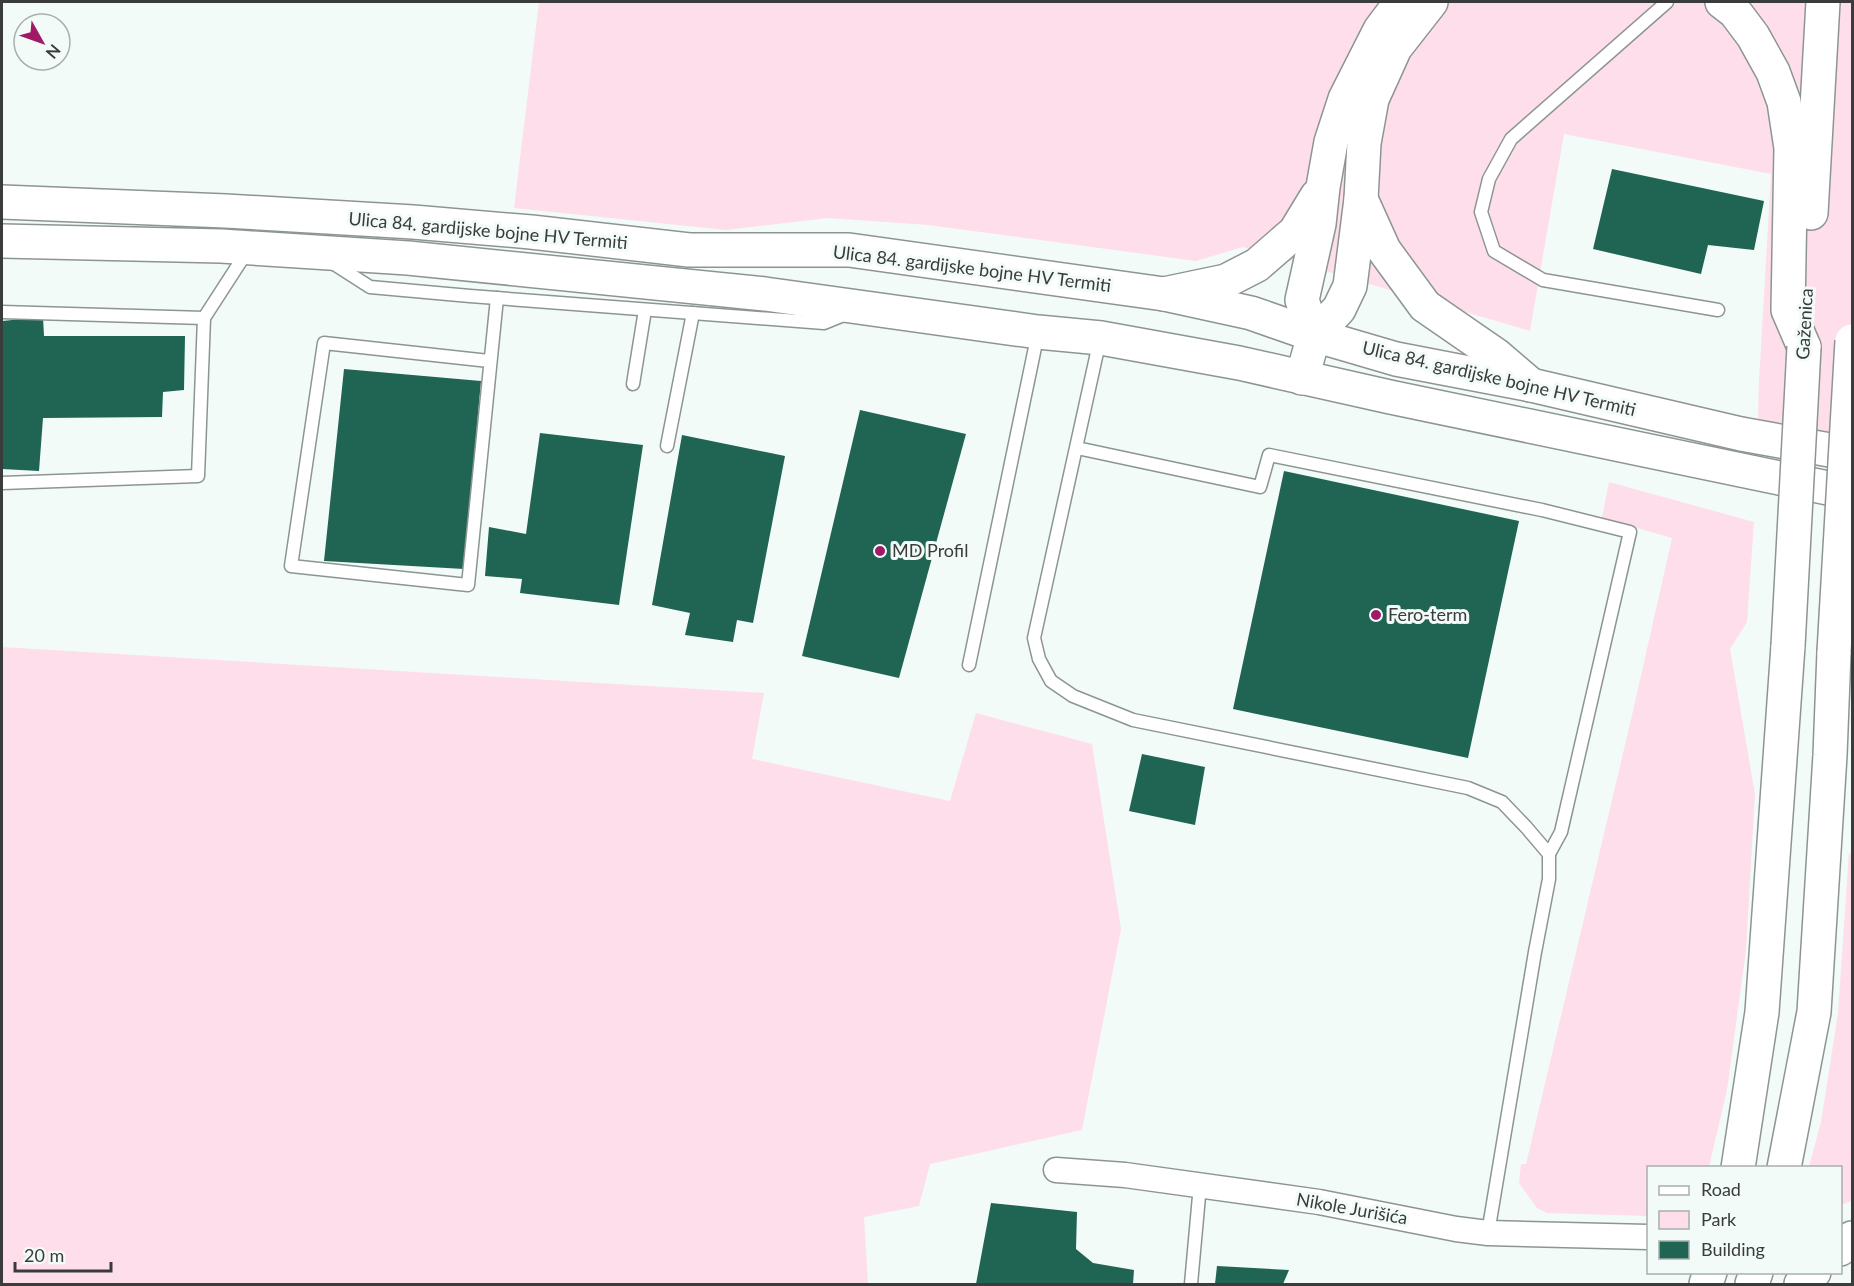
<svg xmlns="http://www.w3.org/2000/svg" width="1854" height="1286" font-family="Lato,sans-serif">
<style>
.green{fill:#fedeeb}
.building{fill:#206453}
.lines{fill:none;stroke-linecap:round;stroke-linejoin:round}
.service-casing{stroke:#8d9593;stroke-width:15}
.minor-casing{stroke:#8d9593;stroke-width:27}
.primary-casing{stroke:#8d9593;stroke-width:36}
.trunk-casing{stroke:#8d9593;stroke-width:36}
.service{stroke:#fff;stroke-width:12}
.minor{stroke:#fff;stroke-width:24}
.primary{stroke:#fff;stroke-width:33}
.trunk{stroke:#fff;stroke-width:33}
.trunk-bridge-casing{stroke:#8d9593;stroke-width:36;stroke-linecap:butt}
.trunk-bridge{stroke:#fff;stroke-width:33}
.poi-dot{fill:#a01a68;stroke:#f3fbf8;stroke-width:2}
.labels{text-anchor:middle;stroke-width:6;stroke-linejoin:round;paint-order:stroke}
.street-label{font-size:18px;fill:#393c3b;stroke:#f3fbf8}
.poi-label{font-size:18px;fill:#393c3b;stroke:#f3fbf8;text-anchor:start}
</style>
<rect width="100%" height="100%" fill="#f3fbf8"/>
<g class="green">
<path d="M539,2H1852V470L1757,452L1759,381L1771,174L1564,134L1530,331L1243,247L1196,261L928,225L828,218L726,230L514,208Z"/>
<path d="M1609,482L1754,522L1747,622L1730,649L1755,794L1746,950L1727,1090L1709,1167L1648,1168V1216L1547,1213L1537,1208L1519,1183L1521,1164H1526L1633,711L1672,538L1602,518Z"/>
<path d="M2,647L764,693L752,759L950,801L976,713L1092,744L1121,929L1082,1130L930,1164L919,1206L864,1217L868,1284H2Z"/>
<path d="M1849,852L1852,858V1201L1841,1205L1840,1168L1809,1167L1821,1122L1838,1013Z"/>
</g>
<g class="building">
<path d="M1612,169L1764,201L1754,250L1708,245L1701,274L1593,249Z"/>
<path d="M43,317L44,336H185L184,390L163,392L162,417L43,418L39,471L2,469V321Z"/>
<path d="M344,369L481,381L464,569L324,561Z"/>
<path d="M860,410L966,434L899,678L802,656Z"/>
<path d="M540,433L643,445L619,605L520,593L522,579L485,576L489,527L526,534Z"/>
<path d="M682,435L785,456L753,623L737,620L733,642L685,635L690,613L652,605Z"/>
<path d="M1284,471L1519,521L1468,758L1233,709Z"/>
<path d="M1142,754L1205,767L1195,825L1129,811Z"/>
<path d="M991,1203L1077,1212L1076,1249L1093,1263L1134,1270L1133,1284H976Z"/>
<path d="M1217,1266L1289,1270L1283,1284H1215Z"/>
</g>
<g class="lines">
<defs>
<g id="service">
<path d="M1667,2L1511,139L1489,179L1481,212L1494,251L1543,280L1718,310"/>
<path d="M331,262L370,287L470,296L824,323L846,314"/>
<path d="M2,312L204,318L248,250"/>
<path d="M1100,339L1034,638L1039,659L1051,681L1073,696L1133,720L1468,788L1502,802L1526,827L1549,854V879L1535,952L1488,1233"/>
<path d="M489,361L324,343L291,566L468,585L497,298"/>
<path d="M633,384L645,310"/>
<path d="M667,446L693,313"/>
<path d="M1077,448L1260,487L1269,455L1542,510L1630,532L1561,832L1549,854"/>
<path d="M2,483L198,476L204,318"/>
<path d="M969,665L1038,333"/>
<path d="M1191,1284L1200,1185"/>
</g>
<path id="minor" d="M1056,1170L1125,1175L1319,1202L1456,1229L1488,1233L1648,1237"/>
<g id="primary">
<path d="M2,202L226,211L413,222L531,232L689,250H849L1164,294L1251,313L1314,335L1396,359L1531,385L1741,434L1852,454"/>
<path d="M2,241L221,246L408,258L765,294L1038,332L1101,338L1239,363L1390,397L1852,493"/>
</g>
<g id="trunk">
<path d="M1722,2L1735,12L1753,36L1773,72L1784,102L1791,148L1788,310L1804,347"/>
<path d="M1361,199L1384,250L1425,306L1496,355L1531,385"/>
<path d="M1811,213L1823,2"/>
<path d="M1164,294L1226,281L1257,265L1295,232L1317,196"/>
<path d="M1314,335L1302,300L1319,224L1323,187L1331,142L1345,99L1380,30L1401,2"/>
<path d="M1302,378L1314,335L1339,309L1350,286L1361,199L1364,143L1372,99L1395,48L1431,2"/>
<path d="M1738,1168L1762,1012L1788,646"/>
<path d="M1784,1168L1814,1012L1830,755L1834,652"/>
<path d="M1840,1249L1852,1238"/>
<path d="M1706,1284L1710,1272"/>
<path d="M1752,1284L1756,1272"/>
<path d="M1801,1284L1814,1272"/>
</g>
</defs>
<use href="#service" class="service-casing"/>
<use href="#minor" class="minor-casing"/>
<use href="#primary" class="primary-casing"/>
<use href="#trunk" class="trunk-casing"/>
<use href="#service" class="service"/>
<use href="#minor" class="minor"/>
<use href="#primary" class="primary"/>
<use href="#trunk" class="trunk"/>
<defs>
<g id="trunk-bridge">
<path d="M1788,646L1804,347"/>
<path d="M1834,652L1852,341"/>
</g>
</defs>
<use href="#trunk-bridge" class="trunk-bridge-casing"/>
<use href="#trunk-bridge" class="trunk-bridge"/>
</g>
<g class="poi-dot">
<circle cx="880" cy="551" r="6"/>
<circle cx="1376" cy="615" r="6"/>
</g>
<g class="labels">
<g class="street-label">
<text transform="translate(488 231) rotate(5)" y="6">Ulica 84. gardijske bojne HV Termiti</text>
<text transform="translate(972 269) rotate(7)" y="6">Ulica 84. gardijske bojne HV Termiti</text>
<text transform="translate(1805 324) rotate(-87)" y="6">Gaženica</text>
<text transform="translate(1499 379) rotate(13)" y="6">Ulica 84. gardijske bojne HV Termiti</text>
<text transform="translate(1352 1209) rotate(10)" y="6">Nikole Jurišića</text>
</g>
<g class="poi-label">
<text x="892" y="557">MD Profil</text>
<text x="1388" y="621">Fero-term</text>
</g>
</g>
<rect width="1854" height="1286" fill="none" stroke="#393c3b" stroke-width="6"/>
<rect x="1647" y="1166" width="195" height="108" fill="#f3fbf8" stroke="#a9afac" stroke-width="1.5"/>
<rect x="1659" y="1186" width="30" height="9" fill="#ffffff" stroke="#a9afac" stroke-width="1.5"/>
<text x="1701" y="1196" font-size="18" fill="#393c3b">Road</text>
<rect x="1659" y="1211" width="30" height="18" fill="#fedeeb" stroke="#a9afac" stroke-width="1.5"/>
<text x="1701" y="1226" font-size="18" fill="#393c3b">Park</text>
<rect x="1659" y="1241" width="30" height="18" fill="#206453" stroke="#a9afac" stroke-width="1.5"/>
<text x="1701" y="1256" font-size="18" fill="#393c3b">Building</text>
<g transform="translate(42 42) rotate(130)"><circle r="28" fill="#f3fbf8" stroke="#a9afac" stroke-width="1.5"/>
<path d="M0-4.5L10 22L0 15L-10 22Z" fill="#a01a68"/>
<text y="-9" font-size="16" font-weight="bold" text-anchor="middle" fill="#393c3b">N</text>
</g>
<path d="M15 1262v9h96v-9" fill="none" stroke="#393c3b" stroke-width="3"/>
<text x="24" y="1262" font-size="18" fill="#393c3b" stroke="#f3fbf8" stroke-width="4.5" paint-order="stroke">20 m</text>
</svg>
